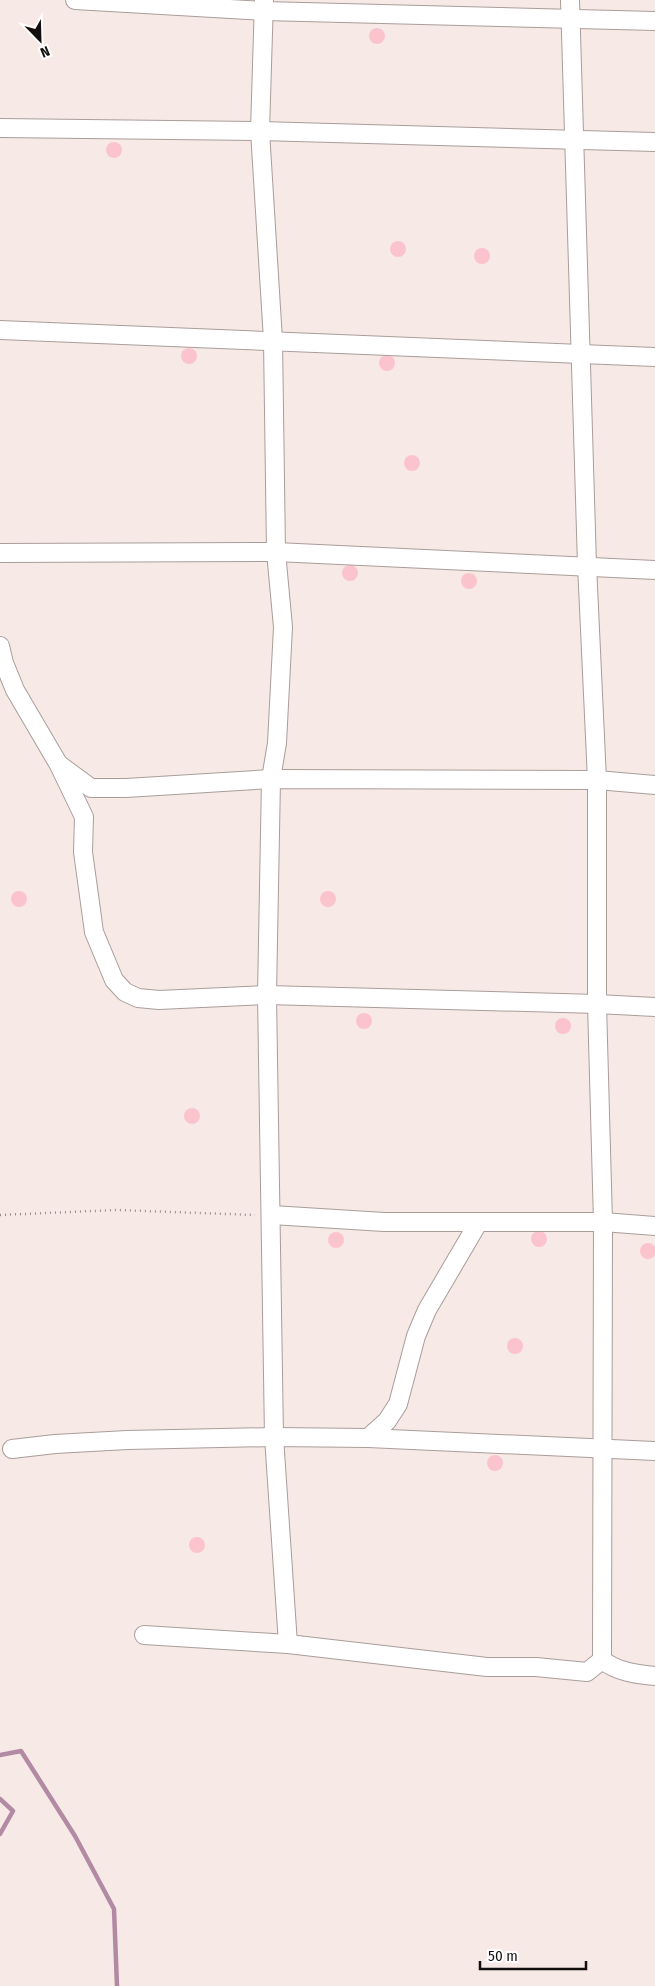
<svg xmlns="http://www.w3.org/2000/svg" width="655" height="1986" font-family="'Fira Sans Condensed',sans-serif">
<style>
.lines{fill:none;stroke-linecap:round;stroke-linejoin:round}
.stream{stroke:#b38aa4;stroke-width:4.5}
.building{fill:#fbc4cc}
.minor-casing{stroke:#a99d9a;stroke-width:20}
.path{stroke:#958c89;stroke-width:2.5;stroke-dasharray:1 4;stroke-linecap:butt}
.minor{stroke:#fff;stroke-width:18}
</style>
<rect width="100%" height="100%" fill="#f7eae6"/>
<g class="lines">
<g class="stream">
<path d="M0,1755L21,1751L75,1836L114,1909L117,1986"/>
<path d="M0,1799L13,1811L0,1834"/>
</g>
</g>
<g class="building">
<circle cx="377" cy="36" r="8"/>
<circle cx="114" cy="150" r="8"/>
<circle cx="398" cy="249" r="8"/>
<circle cx="482" cy="256" r="8"/>
<circle cx="189" cy="356" r="8"/>
<circle cx="387" cy="363" r="8"/>
<circle cx="412" cy="463" r="8"/>
<circle cx="350" cy="573" r="8"/>
<circle cx="469" cy="581" r="8"/>
<circle cx="328" cy="899" r="8"/>
<circle cx="19" cy="899" r="8"/>
<circle cx="364" cy="1021" r="8"/>
<circle cx="563" cy="1026" r="8"/>
<circle cx="192" cy="1116" r="8"/>
<circle cx="539" cy="1239" r="8"/>
<circle cx="336" cy="1240" r="8"/>
<circle cx="648" cy="1251" r="8"/>
<circle cx="515" cy="1346" r="8"/>
<circle cx="495" cy="1463" r="8"/>
<circle cx="197" cy="1545" r="8"/>
</g>
<g class="lines">
<defs>
<g id="minor">
<path d="M75,0L264,11L655,21"/>
<path d="M264,0L260,131L273,340L276,552L283,627L277,743L271,779L267,995L274,1437L288,1644"/>
<path d="M570,0L587,565L597,780V1004L603,1222L602,1660"/>
<path d="M0,128L260,131L655,142"/>
<path d="M0,330L655,357"/>
<path d="M0,553L276,552L655,570"/>
<path d="M0,646L4,663L15,690L59,765L84,817L83,852L94,932L114,980L125,992L138,998L159,1000L267,995L597,1004L655,1007"/>
<path d="M61,766L91,788H126L271,779L597,780L655,785"/>
<path d="M272,1215L384,1222H603L655,1226"/>
<path d="M368,1438L387,1421L398,1404L416,1336L427,1310L478,1223"/>
<path d="M12,1449L55,1444L127,1440L274,1437L368,1438L655,1451"/>
<path d="M144,1635L288,1644L487,1667H536L587,1672L602,1660"/>
<path d="M602,1660C618,1672 635,1674 655,1676"/>
</g>
</defs>
<use href="#minor" class="minor-casing"/>
<path class="path" d="M0,1215L117,1210L255,1215"/>
<use href="#minor" class="minor"/>
</g>
<g transform="translate(40 40) rotate(157)" stroke="#ffffff" stroke-width="4" paint-order="stroke">
<path d="M0-4L9 19L0 12L-9 19Z" fill="#130f0e"/>
<text y="-8" font-size="14" font-weight="bold" text-anchor="middle" fill="#130f0e">N</text>
</g>
<path d="M480 1961v8h106v-8" fill="none" stroke="#130f0e" stroke-width="2.5"/>
<text x="488" y="1961" font-size="15" fill="#130f0e" stroke="#ffffff" stroke-width="4" paint-order="stroke">50 m</text>
</svg>
